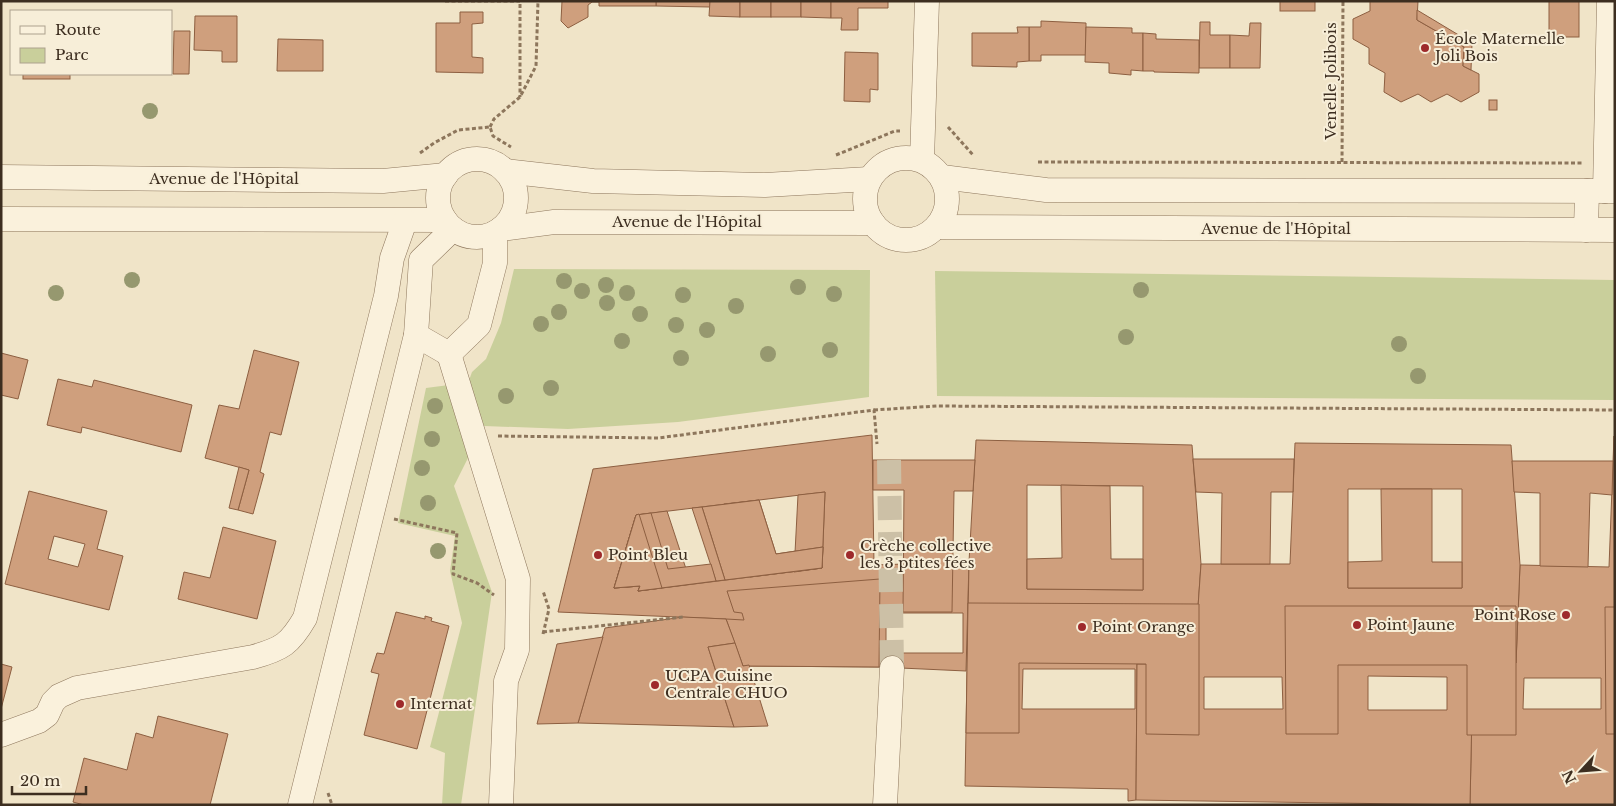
<svg xmlns="http://www.w3.org/2000/svg" width="1616" height="806" font-family="'Libre Baskerville',serif">
<style>
.green{fill:#c9cf9b}
.building{fill:#cf9f7d;stroke:#8d5f41;fill-rule:evenodd}
.lines{fill:none;stroke-linecap:round;stroke-linejoin:round}
.minor-tunnel{stroke:#ccc0a6;stroke-width:24;stroke-dasharray:24 12;stroke-linecap:butt}
.minor-casing{stroke:#8d765c;stroke-width:25}
.path{stroke:#8d765c;stroke-width:3;stroke-dasharray:4 2.5;stroke-linecap:butt}
.minor{stroke:#faf1dc;stroke-width:24}
.tree{fill:#96986f}
.poi-dot{fill:#9e2a2b;stroke:#f7eed8;stroke-width:2}
.labels{text-anchor:middle;stroke-width:4;stroke-linejoin:round;paint-order:stroke}
.poi-label{font-size:15px;fill:#3d2e20;stroke:#f7eed8;text-anchor:start}
.street-label{font-size:15px;fill:#3d2e20;stroke:#f7eed8}
</style>
<rect width="100%" height="100%" fill="#f0e4c8"/>
<g class="green">
<path d="M514,269L870,270L869,397L678,422L568,429L484,426L467,386L472,372L486,359L501,323Z"/>
<path d="M935,271L1615,280V400L937,396Z"/>
<path d="M449,385L470,454L454,486L492,592L461,805H442L445,753L430,747L462,623L450,571L455,536L398,523L426,388Z"/>
</g>
<g class="building">
<path d="M562,1H599V2H592L588,5V17L568,28L561,21Z"/>
<path d="M656,1H710V7L656,6Z"/>
<path d="M656,1V6H599V1Z"/>
<path d="M710,1H740V17L709,16Z"/>
<rect x="740" y="1" width="31" height="16"/>
<rect x="771" y="1" width="30" height="16"/>
<path d="M801,1H831V18L801,17Z"/>
<path d="M831,1H888V8H858V30H841L842,18H831Z"/>
<rect x="1280" y="1" width="35" height="10"/>
<path d="M1370,1H1418L1417,20L1464,47L1463,66L1479,74V92L1461,102L1447,94L1431,102L1418,94L1401,102L1384,92L1385,73L1369,64V48L1353,39V19L1370,11Z"/>
<rect x="1549" y="1" width="30" height="36"/>
<path d="M1417,10L1472,43L1471,70L1463,66L1464,47L1417,20Z"/>
<path d="M460,12H483V23L472,24V57L483,58V73L436,72V23H460Z"/>
<path d="M195,16H237V62H222V51L194,50Z"/>
<path d="M1041,21L1086,23V55H1041V61H1029V27H1041Z"/>
<path d="M1200,22H1210V35H1230V68H1199Z"/>
<path d="M1250,23H1261L1260,68H1230V35L1249,36Z"/>
<path d="M1017,27H1029V61L1017,62V67L972,66V33H1018Z"/>
<path d="M1086,27L1132,28V33H1143V71L1131,70V75L1109,73V63L1085,62Z"/>
<path d="M174,31H190L189,74H173Z"/>
<path d="M1143,33L1156,34V39L1199,40V73L1154,72V71H1143Z"/>
<path d="M278,39L323,40V71H277Z"/>
<path d="M845,52L878,53V90L870,89V102L844,101Z"/>
<rect x="23" y="74" width="47" height="5"/>
<rect x="1489" y="100" width="8" height="10"/>
<path d="M254,350L299,362L281,435L270,432L260,472L264,474L253,514L238,510L249,470L205,458L219,405L239,409Z"/>
<path d="M1,353L28,360L18,399L1,395Z"/>
<path d="M58,379L92,387L94,380L192,405L181,452L82,427L81,433L47,425Z"/>
<path d="M872,435L874,565L969,562L966,671L879,667L743,666L726,619L558,612L593,469ZM825,492L822,568L638,591L640,586L614,588L636,515ZM886,613H963V653H886Z"/>
<path d="M1614,436L1615,805H1470L1473,663H1516L1520,565L1609,567ZM1524,678H1601V709H1523Z"/>
<path d="M976,440L1192,445L1201,564L1194,664H1137L1136,800L1128,801V789L965,786L969,562ZM1027,485L1143,486V590L1027,589ZM1023,669H1135V709H1022Z"/>
<path d="M1295,443L1511,445L1520,565L1516,663H1473L1470,805L1136,800L1137,664H1194L1201,564H1290ZM1348,489H1462V588H1348ZM1368,676L1447,677V710H1368ZM1204,677H1282L1283,709H1204Z"/>
<path d="M1193,459H1294L1293,492H1271L1270,564H1221L1222,493L1196,492Z"/>
<path d="M873,460H975L973,491H954L952,612H903L904,490H873Z"/>
<path d="M1512,461H1613L1612,495L1590,493L1588,567L1540,566V493L1514,492Z"/>
<path d="M239,467L249,470L238,510L229,508Z"/>
<path d="M1061,485L1110,486L1111,559H1143V590L1027,589V559L1062,558Z"/>
<path d="M1381,489H1432V562H1462V588H1348V562L1382,561Z"/>
<path d="M29,491L107,511L97,549L123,556L109,610L5,584ZM54,536L85,544L78,567L48,559Z"/>
<path d="M825,492L822,568L794,572L798,495Z"/>
<path d="M759,500L776,554L823,547L822,568L750,577L724,504Z"/>
<path d="M759,500L776,554L823,547L822,568L725,580L702,507Z"/>
<path d="M702,507L725,580L716,581L692,508Z"/>
<path d="M667,511L691,584L638,591L640,586L614,588L636,515Z"/>
<path d="M651,513L668,569L711,564L716,581L638,591L640,586L614,588L636,515Z"/>
<path d="M639,514L662,588L638,591L640,586L614,588L636,515Z"/>
<path d="M223,527L276,541L257,619L178,599L184,572L210,578Z"/>
<path d="M880,579L879,667L743,666L726,619L744,620L742,613L734,612L727,591Z"/>
<path d="M968,603L1199,604V735L1146,734V664L1019,663V733H966Z"/>
<path d="M1285,606H1516V735H1467V665H1338V734H1286Z"/>
<path d="M1605,607H1615V734H1606Z"/>
<path d="M396,612L425,619V616L432,618L431,621L449,626L417,749L364,735L379,674L371,672L377,653L384,654Z"/>
<path d="M683,617L726,619L735,643L708,647L734,727L578,723L605,628Z"/>
<path d="M603,637L578,723L537,724L557,644Z"/>
<path d="M735,643L743,666L749,665L768,726L734,727L708,647Z"/>
<path d="M1,664L12,667L1,709Z"/>
<path d="M158,716L228,734L210,805H84L73,802L84,758L127,770L136,733L153,738Z"/>
</g>
<g class="lines">
<path class="minor-tunnel" d="M889,460L892,668"/>
<defs>
<g id="minor">
<circle cx="906" cy="199" r="41"/>
<circle cx="477" cy="198" r="39"/>
<path d="M922,160L927,1"/>
<path d="M505,171L593,181L765,185L869,179"/>
<path d="M1,177L383,181L446,175"/>
<path d="M942,177L1046,190L1615,191"/>
<path d="M1605,191L1609,1"/>
<path d="M1,219L445,220"/>
<path d="M937,227L1615,230"/>
<path d="M453,229L421,260L416,335L449,354L479,325L495,263V233"/>
<path d="M501,229L554,222L873,223"/>
<path d="M1586,230L1587,191"/>
<path d="M449,354L518,579L517,650L506,681L501,805"/>
<path d="M1,735L39,721L47,715L53,702L59,696L77,688L253,657C282,649 290,644 305,618L386,296L392,258L405,221"/>
<path d="M300,805L416,335"/>
<path d="M885,805L892,668"/>
</g>
</defs>
<use href="#minor" class="minor-casing"/>
<g class="path">
<path d="M445,1H520V97"/>
<path d="M490,127L494,119L520,97L536,66L538,1"/>
<path d="M948,127L974,156"/>
<path d="M420,153L434,143L458,130L490,127L493,136L511,147"/>
<path d="M836,155L895,131H900"/>
<path d="M1038,162L1582,163"/>
<path d="M1342,162L1343,1"/>
<path d="M874,410L937,406L1615,410"/>
<path d="M498,436L658,438L874,410L877,444"/>
<path d="M394,519L457,533L453,574L477,583L494,595"/>
<path d="M543,632L683,617"/>
<path d="M543,634L549,609L543,591"/>
<path d="M328,793L332,805"/>
</g>
<use href="#minor" class="minor"/>
</g>
<g class="tree">
<circle cx="150" cy="111" r="8"/>
<circle cx="132" cy="280" r="8"/>
<circle cx="564" cy="281" r="8"/>
<circle cx="606" cy="285" r="8"/>
<circle cx="798" cy="287" r="8"/>
<circle cx="1141" cy="290" r="8"/>
<circle cx="582" cy="291" r="8"/>
<circle cx="56" cy="293" r="8"/>
<circle cx="627" cy="293" r="8"/>
<circle cx="834" cy="294" r="8"/>
<circle cx="683" cy="295" r="8"/>
<circle cx="607" cy="303" r="8"/>
<circle cx="736" cy="306" r="8"/>
<circle cx="559" cy="312" r="8"/>
<circle cx="640" cy="314" r="8"/>
<circle cx="541" cy="324" r="8"/>
<circle cx="676" cy="325" r="8"/>
<circle cx="707" cy="330" r="8"/>
<circle cx="1126" cy="337" r="8"/>
<circle cx="622" cy="341" r="8"/>
<circle cx="1399" cy="344" r="8"/>
<circle cx="830" cy="350" r="8"/>
<circle cx="768" cy="354" r="8"/>
<circle cx="681" cy="358" r="8"/>
<circle cx="1418" cy="376" r="8"/>
<circle cx="551" cy="388" r="8"/>
<circle cx="506" cy="396" r="8"/>
<circle cx="435" cy="406" r="8"/>
<circle cx="432" cy="439" r="8"/>
<circle cx="422" cy="468" r="8"/>
<circle cx="428" cy="503" r="8"/>
<circle cx="438" cy="551" r="8"/>
</g>
<g class="poi-dot">
<circle cx="1425" cy="48" r="5"/>
<circle cx="598" cy="555" r="5"/>
<circle cx="850" cy="555" r="5"/>
<circle cx="1566" cy="615" r="5"/>
<circle cx="1357" cy="625" r="5"/>
<circle cx="1082" cy="627" r="5"/>
<circle cx="655" cy="685" r="5"/>
<circle cx="400" cy="704" r="5"/>
</g>
<g class="labels">
<g class="poi-label">
<text x="1435" y="44">École Maternelle<tspan x="1435" dy="17">Joli Bois</tspan></text>
<text x="860" y="551">Crèche collective<tspan x="860" dy="17">les 3 ptites fées</tspan></text>
<text x="608" y="560">Point Bleu</text>
<text x="1556" y="620" text-anchor="end">Point Rose</text>
<text x="1367" y="630">Point Jaune</text>
<text x="1092" y="632">Point Orange</text>
<text x="665" y="681">UCPA Cuisine<tspan x="665" dy="17">Centrale CHUO</tspan></text>
<text x="410" y="709">Internat</text>
</g>
<g class="street-label">
<text transform="translate(1331 81) rotate(-90)" y="5">Venelle Jolibois</text>
<text x="224" y="184">Avenue de l'Hôpital</text>
<text x="687" y="227">Avenue de l'Hôpital</text>
<text x="1276" y="234">Avenue de l'Hôpital</text>
</g>
</g>
<rect width="1616" height="806" fill="none" stroke="#3d2e20" stroke-width="5"/>
<rect x="10" y="10" width="162" height="65" fill="#f7eed8" stroke="#ada18e"/>
<rect x="20" y="26" width="25" height="8" fill="#faf1dc" stroke="#ada18e"/>
<text x="55" y="35" font-size="15" fill="#3d2e20">Route</text>
<rect x="20" y="48" width="25" height="15" fill="#c9cf9b" stroke="#ada18e"/>
<text x="55" y="60" font-size="15" fill="#3d2e20">Parc</text>
<g transform="translate(1581 771) rotate(244)" stroke="#f7eed8" stroke-width="4" paint-order="stroke">
<path d="M0-4L9 19L0 12L-9 19Z" fill="#3d2e20"/>
<text y="-8" font-size="14" font-weight="bold" text-anchor="middle" fill="#3d2e20">N</text>
</g>
<path d="M12 786v8h74v-8" fill="none" stroke="#3d2e20" stroke-width="2.5"/>
<text x="20" y="786" font-size="15" fill="#3d2e20" stroke="#f7eed8" stroke-width="4" paint-order="stroke">20 m</text>
</svg>
